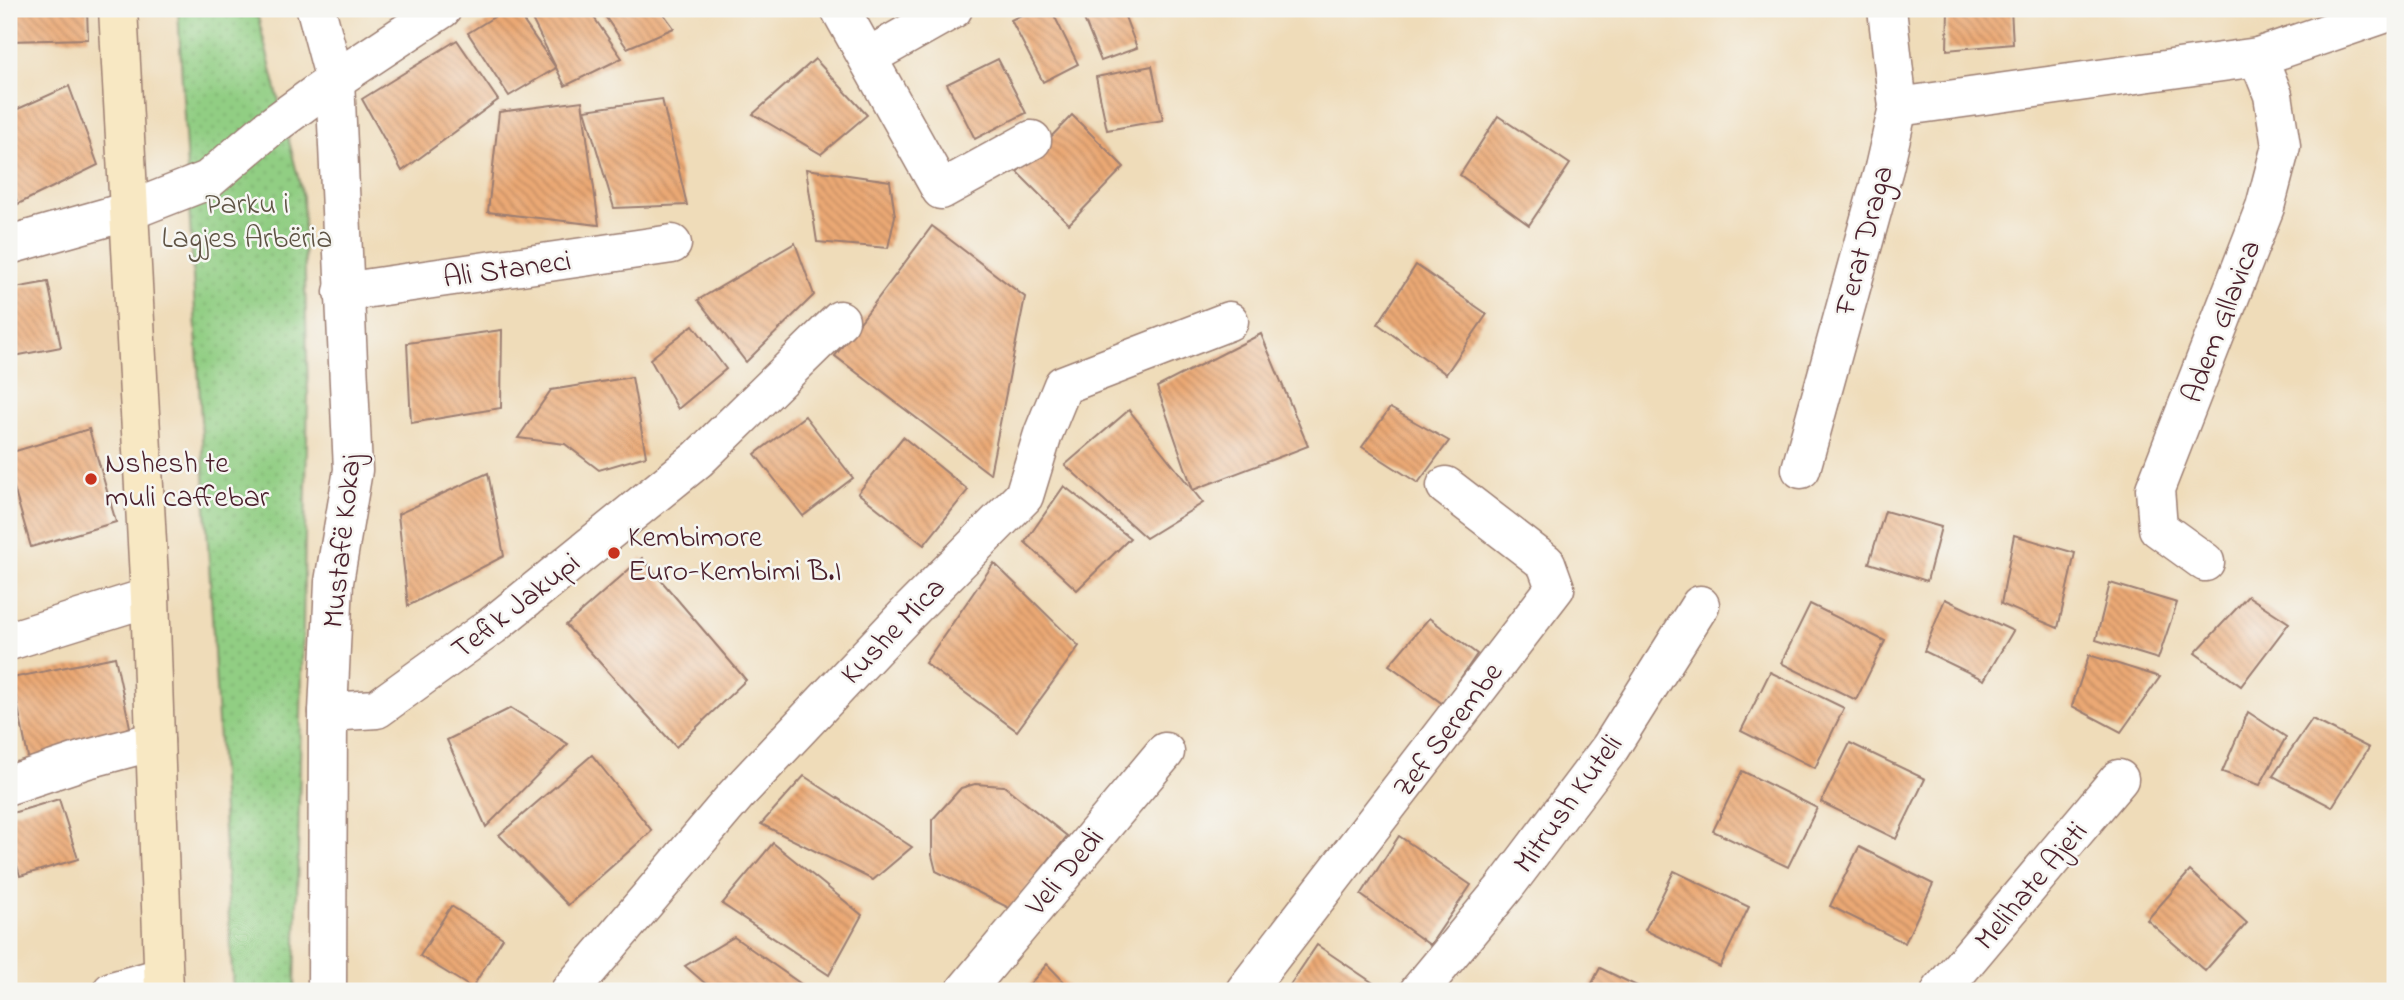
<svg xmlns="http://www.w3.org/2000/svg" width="2404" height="1000" font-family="'Indie Flower',sans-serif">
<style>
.park{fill:url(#park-dots);stroke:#6e7657;stroke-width:2}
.building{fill:url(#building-back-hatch)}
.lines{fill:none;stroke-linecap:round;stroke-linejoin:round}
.street-casing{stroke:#9c7e72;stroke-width:41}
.secondary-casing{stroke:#9c7e72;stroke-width:41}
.street{stroke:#fff;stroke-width:38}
.secondary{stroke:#f8e8c3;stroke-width:38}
.poi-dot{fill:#c8321e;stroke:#f6f6f2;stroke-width:2.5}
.labels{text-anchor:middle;stroke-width:5;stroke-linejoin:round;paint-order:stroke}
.park-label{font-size:30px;fill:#5f5445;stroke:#f6f6f2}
.street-label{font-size:30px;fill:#4a1f2b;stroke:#f6f6f2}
.poi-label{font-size:30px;fill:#4a1f2b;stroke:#f6f6f2;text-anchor:start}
</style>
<defs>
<pattern id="park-dots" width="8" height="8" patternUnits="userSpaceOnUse" patternTransform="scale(1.75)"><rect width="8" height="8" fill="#91ce83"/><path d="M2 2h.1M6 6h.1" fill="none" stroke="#7fb071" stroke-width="1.8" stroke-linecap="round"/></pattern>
<pattern id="building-back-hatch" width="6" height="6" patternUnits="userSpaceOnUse" patternTransform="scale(1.75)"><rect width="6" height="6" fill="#eba975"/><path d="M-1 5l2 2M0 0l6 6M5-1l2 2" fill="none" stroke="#c08960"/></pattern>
</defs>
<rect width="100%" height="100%" fill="#f6f6f2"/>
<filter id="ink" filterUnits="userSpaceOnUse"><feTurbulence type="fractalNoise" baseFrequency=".0143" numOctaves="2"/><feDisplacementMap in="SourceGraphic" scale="14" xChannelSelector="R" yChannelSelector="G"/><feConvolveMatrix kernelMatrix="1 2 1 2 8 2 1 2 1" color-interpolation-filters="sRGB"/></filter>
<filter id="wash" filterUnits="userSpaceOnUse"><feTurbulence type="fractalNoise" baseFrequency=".00686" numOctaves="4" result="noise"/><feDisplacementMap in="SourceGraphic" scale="28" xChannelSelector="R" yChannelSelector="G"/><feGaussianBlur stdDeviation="1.57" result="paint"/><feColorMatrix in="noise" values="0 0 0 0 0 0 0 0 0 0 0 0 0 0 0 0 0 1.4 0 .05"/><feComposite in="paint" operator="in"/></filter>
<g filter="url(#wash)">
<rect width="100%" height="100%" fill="#efdcb9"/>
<path class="park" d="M178,9H256L303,197L308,396L295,991H233Z"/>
<g id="blocks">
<g class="building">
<path d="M9,9H87L88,39L9,41Z"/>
<path d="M507,9H515L556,68L509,96L468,33Z"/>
<path d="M527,9H588L622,58L565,86Z"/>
<path d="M600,9H660L674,28L627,48Z"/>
<path d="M1033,9H1051L1078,64L1043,82L1011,20Z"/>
<path d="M1080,9H1122L1137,48L1101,61Z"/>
<path d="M1948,9H2011L2013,44L1947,50Z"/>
<path d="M457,40L498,100L402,171L362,99Z"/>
<path d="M815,59L867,115L821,154L753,114Z"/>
<path d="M998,59L1026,113L975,139L947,84Z"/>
<path d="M1152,66L1163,120L1107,130L1096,77Z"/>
<path d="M69,86L98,165L18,204L9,179V113Z"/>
<path d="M662,99L687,205L614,208L585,110Z"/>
<path d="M582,101L599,225L488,212L499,112Z"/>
<path d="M1072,115L1124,167L1069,224L1017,172Z"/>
<path d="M1498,116L1570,164L1529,225L1460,175Z"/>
<path d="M806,169L890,181L895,216L888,248L817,242Z"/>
<path d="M932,226L1025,297L990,474L835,356Z"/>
<path d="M795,243L814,295L746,362L698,300Z"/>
<path d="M1416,265L1487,314L1446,374L1378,324Z"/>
<path d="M48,282L61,347L9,357V289Z"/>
<path d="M693,325L726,369L678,409L650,359Z"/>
<path d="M502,330L501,408L411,423L407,343Z"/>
<path d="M1261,334L1308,446L1193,490L1157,387Z"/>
<path d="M632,377L646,456L599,470L565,444L518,438L551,390Z"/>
<path d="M1390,408L1449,441L1418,483L1362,447Z"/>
<path d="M1129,410L1203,503L1146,538L1065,465Z"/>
<path d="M805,416L853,478L803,516L755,454Z"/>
<path d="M89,429L116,522L31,547L9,471V453Z"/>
<path d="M903,437L968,490L924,545L858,493Z"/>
<path d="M488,473L504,556L408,606L398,514Z"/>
<path d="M1064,486L1130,538L1077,590L1025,542Z"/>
<path d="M1885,511L1941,527L1927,581L1869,563Z"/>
<path d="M2014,535L2075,553L2058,628L2001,604Z"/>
<path d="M642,558L746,680L676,747L566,625Z"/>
<path d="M994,563L1079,646L1017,731L925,663Z"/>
<path d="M2110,583L2177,603L2158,659L2096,640Z"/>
<path d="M2248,596L2289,623L2241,686L2195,653Z"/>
<path d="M1945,599L2013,631L1984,680L1924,651Z"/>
<path d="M1810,604L1885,641L1856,700L1781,663Z"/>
<path d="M1429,618L1477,654L1443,704L1389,665Z"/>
<path d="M2089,655L2160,677L2121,732L2072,706Z"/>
<path d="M115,657L133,741L29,762L12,678Z"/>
<path d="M1770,672L1844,708L1815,768L1741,731Z"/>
<path d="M511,708L568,744L486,827L447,740Z"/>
<path d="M2248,712L2286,737L2260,785L2222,772Z"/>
<path d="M2312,719L2369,748L2332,807L2273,776Z"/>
<path d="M1850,743L1925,779L1896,839L1821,802Z"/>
<path d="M592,755L652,831L568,905L499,835Z"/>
<path d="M1742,771L1817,808L1788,867L1713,831Z"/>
<path d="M804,776L912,847L873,880L761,824Z"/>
<path d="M975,784L1004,786L1067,836L1011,909L936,871L932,855V820L961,788Z"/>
<path d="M59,799L78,859L20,876L9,837V814Z"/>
<path d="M1399,836L1471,885L1430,945L1361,895Z"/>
<path d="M773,843L862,915L829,975L722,904Z"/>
<path d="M1859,847L1933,884L1905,943L1830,906Z"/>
<path d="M1674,871L1749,907L1720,967L1645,930Z"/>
<path d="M2190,871L2247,923L2205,971L2147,920Z"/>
<path d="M451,906L503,938L472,988L420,956Z"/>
<path d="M734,937L811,991H714L685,966Z"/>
<path d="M1317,945L1385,991H1286Z"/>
<path d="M1047,964L1073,991H1024Z"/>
<path d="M1600,968L1647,991H1588Z"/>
</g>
</g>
</g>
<g filter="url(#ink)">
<use href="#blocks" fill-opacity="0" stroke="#9c7e72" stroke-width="2"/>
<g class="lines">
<defs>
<g id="street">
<path d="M316,9L335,80L353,470L334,582L328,712L327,991"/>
<path d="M840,9L941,190L1032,140"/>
<path d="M868,57L953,9"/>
<path d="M1898,107L2258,57L2395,10"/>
<path d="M9,245L129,211L208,180L268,129L335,80L442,9"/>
<path d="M343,292L672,244"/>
<path d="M1801,469L1884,168L1898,107L1887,9"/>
<path d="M2205,562L2158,528L2155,489L2265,207L2281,146L2273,95L2258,57"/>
<path d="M9,641L150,597"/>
<path d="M328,712L377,709L492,626L698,459L840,320"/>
<path d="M9,785L84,760L155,741"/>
<path d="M112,991L162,977"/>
<path d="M570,991L736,795L909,612L1024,496L1043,434L1063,385L1229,321"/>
<path d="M965,991L1165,752"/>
<path d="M1245,991L1555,588L1546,563L1446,486"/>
<path d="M1419,991L1505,887L1610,748L1700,605"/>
<path d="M1941,991L2119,779"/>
</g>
<path id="secondary" d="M118,9L150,597L164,991"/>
</defs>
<use href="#street" class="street-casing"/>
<use href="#secondary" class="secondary-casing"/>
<use href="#street" class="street"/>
<use href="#secondary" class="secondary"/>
</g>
</g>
<g class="poi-dot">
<circle cx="91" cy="479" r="7"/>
<circle cx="614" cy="553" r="7"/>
</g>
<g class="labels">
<g class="park-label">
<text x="247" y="213">Parku i<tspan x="247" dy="34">Lagjes Arbëria</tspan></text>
</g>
<g class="street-label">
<text transform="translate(1863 240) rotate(-75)" y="10">Ferat Draga</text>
<text transform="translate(507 268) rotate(-8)" y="10">Ali Staneci</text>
<text transform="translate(2220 321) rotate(-69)" y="10">Adem Gllavica</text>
<text transform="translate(341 541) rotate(-84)" y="10">Mustafë Kokaj</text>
<text transform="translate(515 605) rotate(-38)" y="10">Tefik Jakupi</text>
<text transform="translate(892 630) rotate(-46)" y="10">Kushe Mica</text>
<text transform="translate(1447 729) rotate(-53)" y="10">Zef Serembe</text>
<text transform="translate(1567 803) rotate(-54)" y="10">Mitrush Kuteli</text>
<text transform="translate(1064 871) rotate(-50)" y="10">Veli Dedi</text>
<text transform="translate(2030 885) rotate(-50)" y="10">Melihate Ajeti</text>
</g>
<g class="poi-label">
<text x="105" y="472">Nshesh te<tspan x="105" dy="34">muli caffebar</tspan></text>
<text x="628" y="546">Kembimore<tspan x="628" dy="34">Euro-Kembimi B.I</tspan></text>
</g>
</g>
<rect width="2404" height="1000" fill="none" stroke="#f6f6f2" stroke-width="35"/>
</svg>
